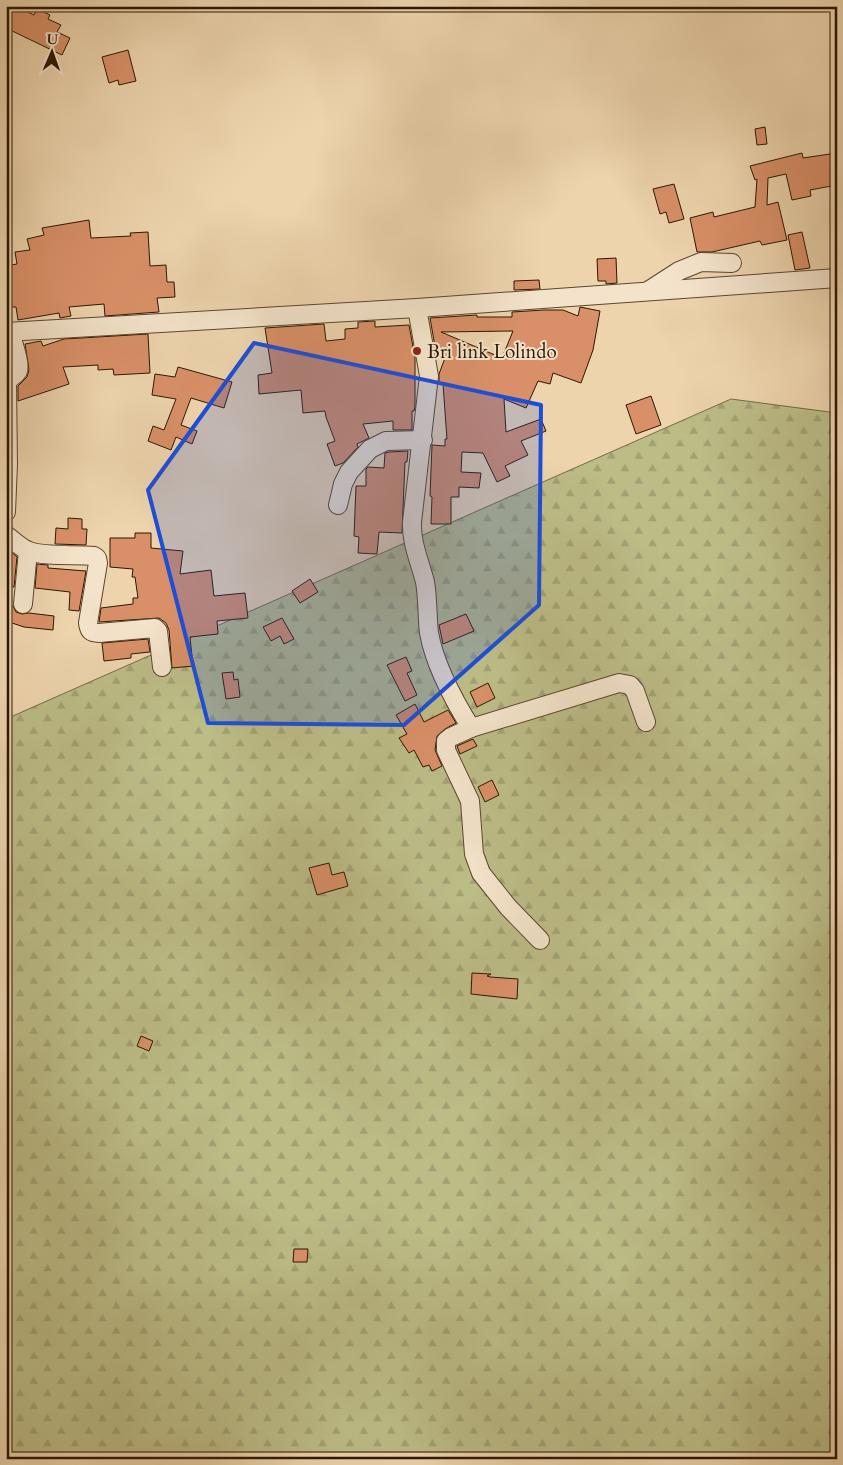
<svg xmlns="http://www.w3.org/2000/svg" width="843" height="1465" font-family="Cardo,serif">
<style>
.forest{fill:url(#forest-firs);stroke:#746a44}
.building{fill:#d99068;stroke:#2c1702;fill-rule:evenodd}
.lines{fill:none;stroke-linecap:round;stroke-linejoin:round}
.minor-casing{stroke:#5c462d;stroke-width:20}
.minor{stroke:#f3e3ca;stroke-width:18}
.marked{fill:#1d4ed8;fill-opacity:0.2;stroke:#1d4ed8;stroke-width:4;stroke-linejoin:round}
.poi-dot{fill:#8f2418;stroke:#f3e3ca;stroke-width:2}
.labels{text-anchor:middle;stroke-width:4;stroke-linejoin:round;paint-order:stroke}
.poi-label{font-size:19px;fill:#2c1702;stroke:#f3e3ca;text-anchor:start}
</style>
<defs>
<pattern id="forest-firs" width="22" height="20" patternUnits="userSpaceOnUse" patternTransform="scale(1.25)"><rect width="22" height="20" fill="#bcbc87"/><path d="M5 1l3.5 6h-7zM16 11l3.5 6h-7z" fill="#a2a173"/></pattern>
</defs>
<rect width="100%" height="100%" fill="#edd4ad"/>
<filter id="stains"><feTurbulence type="fractalNoise" baseFrequency=".004" numOctaves="4"/><feColorMatrix values="0 0 0 0 .2 0 0 0 0 .09 0 0 0 0 .02 0 0 0 .5 -.17"/></filter>
<radialGradient id="worn" r=".72"><stop offset=".6" stop-color="#630" stop-opacity="0"/><stop offset="1" stop-color="#630" stop-opacity=".3"/></radialGradient>
<path class="forest" d="M731,399L837,413V1459H6V719Z"/>
<g class="building">
<path d="M6,6H15L34,15L37,9L50,15L48,19L61,25L57,32L70,38L62,55L6,28Z"/>
<path d="M128,50L136,81L119,85L118,80L109,83L102,57Z"/>
<path d="M765,127L767,144L757,145L755,129Z"/>
<path d="M802,153L803,158L837,153V185L810,190L811,196L792,200L786,174L768,178L767,205L778,202L787,240L762,245L760,241L712,252H697L690,218L713,212L714,217L755,207L757,179L755,180L750,166Z"/>
<path d="M674,184L684,219L669,223L666,212L660,214L653,189Z"/>
<path d="M89,220L91,238L131,236L130,233L148,232L150,266L166,265L167,282H174L175,297L157,298L159,312L105,316L104,304L69,307L71,316L60,318L59,313L18,320L16,307H6V266L17,264L15,252L30,250L27,239L44,235L42,228Z"/>
<path d="M802,232L810,268L795,270L788,235Z"/>
<path d="M616,258L617,283L606,284V281H598L597,259Z"/>
<path d="M539,280L540,289L514,290V281Z"/>
<path d="M580,307L600,311L593,350L581,383L553,373L550,384L538,381L526,408L504,399L506,432L541,419L546,431L521,441L528,455L505,466L510,476L497,482L483,453L462,452L461,472L481,473L479,488L459,487V497H451V524H431L432,497L430,496L432,445L445,446V439H447L443,384L439,383V374L445,358H437L430,318L477,315V317H512V312L544,310H563L578,316ZM513,331L502,358L441,332Z"/>
<path d="M375,321V327L409,325L415,358V406L414,411H412V430H393V421L363,424L369,438L357,444L358,447L343,463L335,466L327,444L335,441L326,417L325,411L303,413L301,390L259,394L258,375L272,373L265,328L324,324L326,341L345,339V329L358,328V322Z"/>
<path d="M148,334L150,373L114,375L113,369L98,370V365L63,367L69,384L18,401V386L27,377L29,370L25,344L41,341L43,346L64,339Z"/>
<path d="M178,367L232,382L224,408L191,398L181,425L197,431L192,444L176,437L171,450L148,441L153,426L164,430L176,399L152,395L155,374L175,377Z"/>
<path d="M651,396L661,425L636,434L626,405Z"/>
<path d="M408,451L407,462H405L402,533L379,532L377,554L358,553L359,537L354,536L356,486H366V469L368,467L384,468L385,453L389,452Z"/>
<path d="M68,518L82,519V529H87L86,545L55,544L56,528L68,529Z"/>
<path d="M135,533H151V548L183,551L180,574L211,570L214,596L245,593L248,618L217,621L218,634L190,637L193,666L172,668L169,630L166,623L159,618L99,622L101,608L133,604V598H138L135,577H132L133,569L110,567V538H135Z"/>
<path d="M6,551H10L17,557L14,587L6,586Z"/>
<path d="M37,564L48,565V568L86,571L79,611L69,610L70,592L35,588Z"/>
<path d="M310,579L318,592L300,603L292,591Z"/>
<path d="M9,605L13,606L16,612L22,614L29,613L54,616L53,630L24,627L6,621Z"/>
<path d="M466,614L474,631L443,644L439,625Z"/>
<path d="M282,618L294,639L284,644L280,636L271,641L263,627Z"/>
<path d="M148,639L150,652L131,654V658L104,661L102,643Z"/>
<path d="M406,657L412,671L407,673L417,695L405,701L387,665Z"/>
<path d="M233,672L234,680L238,679L240,697L226,699L222,673Z"/>
<path d="M488,683L495,698L477,707L470,692Z"/>
<path d="M415,704L424,722L448,710L456,723L445,729L437,736L435,750L442,766L432,771L429,765L423,767L414,750L409,753L399,738L407,734L396,715Z"/>
<path d="M473,739L477,746L460,754L457,746Z"/>
<path d="M492,780L499,795L485,802L478,787Z"/>
<path d="M329,863L332,875L344,872L348,886L317,895L309,868Z"/>
<path d="M472,973L491,974L487,976L490,977L518,979L517,999L471,994Z"/>
<path d="M141,1036L153,1041L149,1051L137,1046Z"/>
<path d="M294,1249H308L307,1262H293Z"/>
</g>
<g class="lines">
<defs>
<g id="minor">
<path d="M648,291L679,271L701,262L732,263"/>
<path d="M417,308L429,376L412,522C411,543 420,562 425,582C428,599 427,616 429,633C435,666 453,699 471,728L451,737L446,741V750L470,801L474,854L481,873L508,907L540,940"/>
<path d="M6,332L417,308L837,278"/>
<path d="M338,505L343,484L349,472L370,449L386,441L423,440"/>
<path d="M6,512L8,464L7,382C10,377 15,376 18,371C21,364 12,340 10,332"/>
<path d="M6,535C13,540 21,548 29,551C45,557 76,554 94,556L97,558L98,563L88,623C89,631 91,633 99,633L155,628L158,631L162,667"/>
<path d="M23,604L28,551"/>
<path d="M471,728L619,683L630,685L635,691L646,722"/>
</g>
</defs>
<use href="#minor" class="minor-casing"/>
<use href="#minor" class="minor"/>
</g>
<path class="marked" d="M254,343L541,405L539,605L404,725L208,723L148,490Z"/>
<circle class="poi-dot" cx="417" cy="351" r="5"/>
<g class="labels">
<g class="poi-label">
<text x="427" y="358">Bri link Lolindo</text>
</g>
</g>
<rect width="843" height="1465" fill="none" stroke="#edd4ad" stroke-width="25"/>
<rect x="8" y="8" width="828" height="1450" fill="none" stroke="#2c1702" stroke-width="2.5"/>
<rect x="12" y="12" width="818" height="1440" fill="none" stroke="#2c1702"/>
<g transform="translate(52 52) rotate(2)" stroke="#f3e3ca" stroke-width="4" paint-order="stroke">
<path d="M0-4L9 19L0 12L-9 19Z" fill="#2c1702"/>
<text y="-8" font-size="14" font-weight="bold" text-anchor="middle" fill="#2c1702">U</text>
</g>
<rect width="100%" height="100%" filter="url(#stains)"/>
<rect width="100%" height="100%" fill="url(#worn)"/>
</svg>
